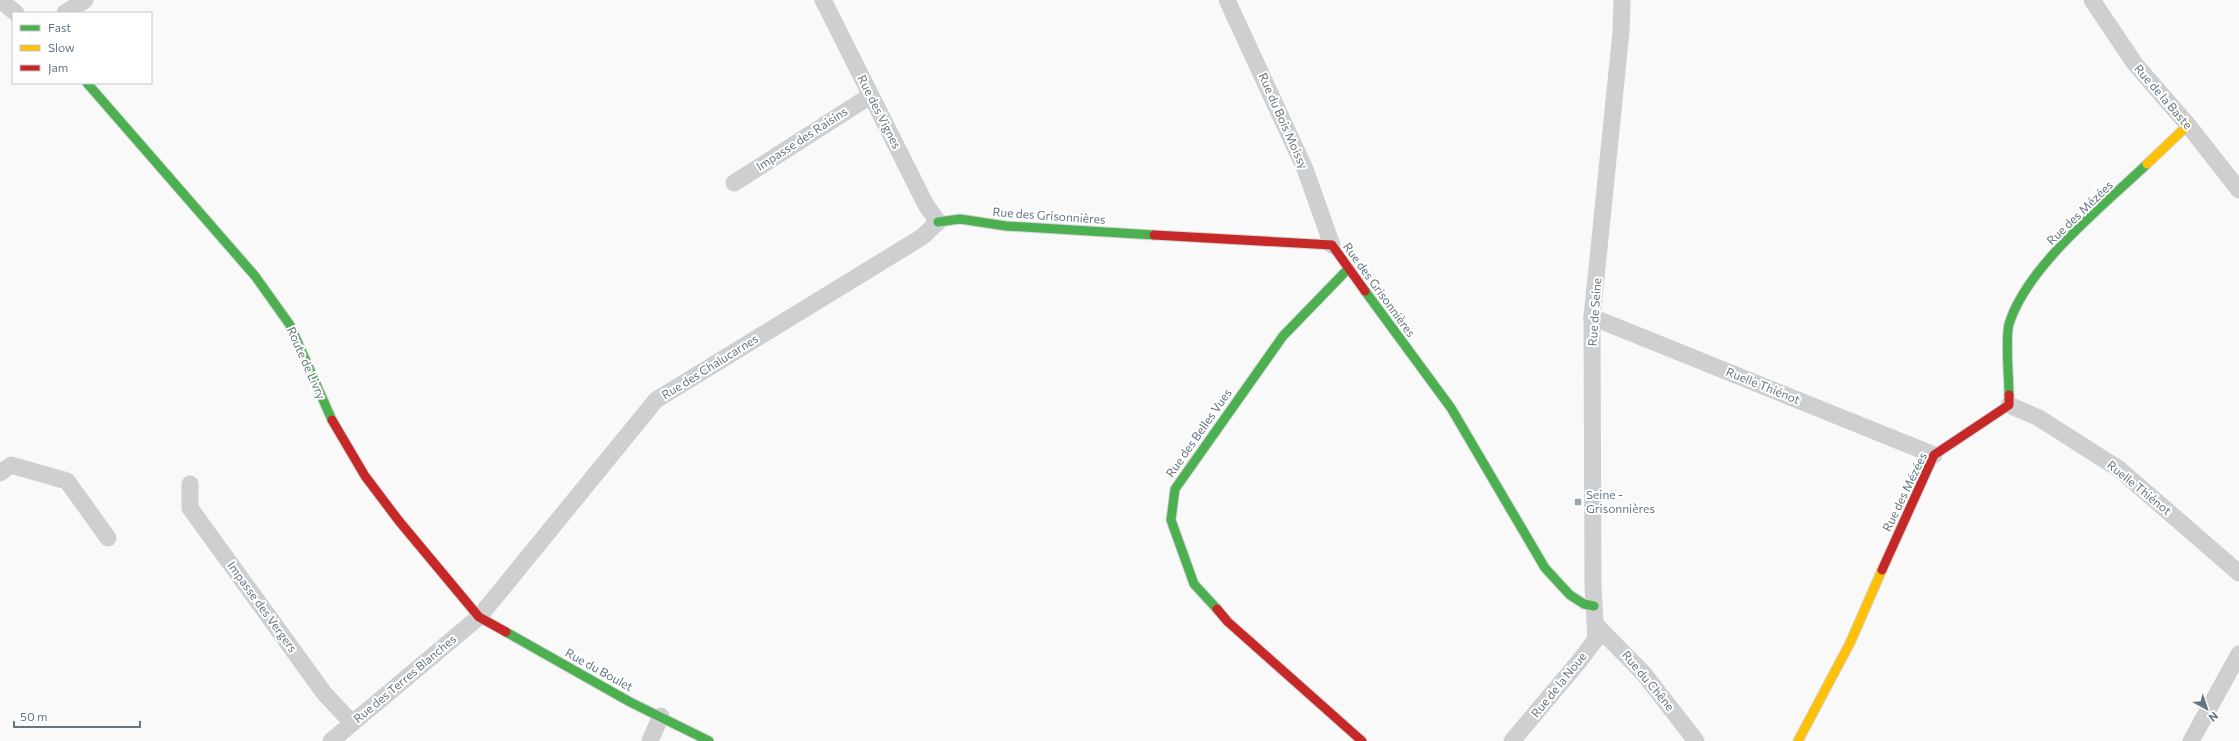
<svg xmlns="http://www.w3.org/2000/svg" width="2239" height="741" font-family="Commissioner,sans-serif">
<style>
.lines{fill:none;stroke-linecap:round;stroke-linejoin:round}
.fast-casing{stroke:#d5d6d7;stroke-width:11}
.slow-casing{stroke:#d5d6d7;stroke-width:11}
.jam-casing{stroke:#d5d6d7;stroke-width:11}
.street{stroke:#cecfd0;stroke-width:17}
.fast{stroke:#4caf50;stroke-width:9}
.slow{stroke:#ffc107;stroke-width:9}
.jam{stroke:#c62828;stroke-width:9}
.poi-dot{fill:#99a4ac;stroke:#fff;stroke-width:1.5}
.labels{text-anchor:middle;stroke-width:4;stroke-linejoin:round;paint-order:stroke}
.street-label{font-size:12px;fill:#657683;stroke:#fff}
.poi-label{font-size:12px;fill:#657683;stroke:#fff;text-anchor:start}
</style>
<rect width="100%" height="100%" fill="#f9f9f9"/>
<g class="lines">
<defs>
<g id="fast">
<path d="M87,83L255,276L290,325L332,420"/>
<path d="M938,222L960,219L1006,226L1154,235"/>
<path d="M1365,291L1451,408L1545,568L1570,595L1584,604L1594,606"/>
<path d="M2009,395C2009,379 2005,337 2009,324C2027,266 2103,206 2147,164"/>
<path d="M1217,609L1194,584L1171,520L1175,489L1283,336L1348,269"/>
<path d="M506,632L630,702L709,741"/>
</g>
<g id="slow">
<path d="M2147,164L2188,125"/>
<path d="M1798,741L1850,643L1882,570"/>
</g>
<g id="jam">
<path d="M1154,235L1332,245L1365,291"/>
<path d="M332,420L365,476L399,521L479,617L506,632"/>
<path d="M1882,570L1934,455L2009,405V395"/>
<path d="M1217,609L1228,622L1362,741"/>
</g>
</defs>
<use href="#fast" class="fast-casing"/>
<use href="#slow" class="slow-casing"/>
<use href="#jam" class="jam-casing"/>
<g class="street">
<path d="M0,0L16,13"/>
<path d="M1227,0L1305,169L1332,245"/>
<path d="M2092,0L2135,64L2188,125L2239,190"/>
<path d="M65,13L85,0"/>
<path d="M734,183L870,96"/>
<path d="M1592,317L1934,455"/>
<path d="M2009,405L2039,418L2119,469L2239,573"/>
<path d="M0,473L11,465L67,481L108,538"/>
<path d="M190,484V508L324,693L352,723"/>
<path d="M1596,625L1644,674L1696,741"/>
<path d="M331,741L479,617L656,400L922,237L938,222L926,205L823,0"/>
<path d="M650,741L661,716"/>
<path d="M1512,741L1581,659L1596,639L1593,587L1592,317L1621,32L1622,0"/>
<path d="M2191,741L2239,654"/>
</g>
<use href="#fast" class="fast"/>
<use href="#slow" class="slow"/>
<use href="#jam" class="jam"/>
</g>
<rect class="poi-dot" x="1574" y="498" width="8" height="8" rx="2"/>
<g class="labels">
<g class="street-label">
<text transform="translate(2163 97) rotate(49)" y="4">Rue de la Baste</text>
<text transform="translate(879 112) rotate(63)" y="4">Rue des Vignes</text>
<text transform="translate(1283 121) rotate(66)" y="4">Rue du Bois Moissy</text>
<text transform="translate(802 139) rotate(-33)" y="4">Impasse des Raisins</text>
<text transform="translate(2080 213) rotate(-44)" y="4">Rue des Mézées</text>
<text transform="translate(1049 216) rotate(4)" y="4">Rue des Grisonnières</text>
<text transform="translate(1379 290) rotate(54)" y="4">Rue des Grisonnières</text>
<text transform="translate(1595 312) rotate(-86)" y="4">Rue de Seine</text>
<text transform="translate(306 363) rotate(66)" y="4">Route de Livry</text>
<text transform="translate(710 367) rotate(-32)" y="4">Rue des Chalucarnes</text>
<text transform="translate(1763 386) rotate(22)" y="4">Ruelle Thiénot</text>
<text transform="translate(1199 433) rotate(-55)" y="4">Rue des Belles Vues</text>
<text transform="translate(2139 488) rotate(39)" y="4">Ruelle Thiénot</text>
<text transform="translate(1905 492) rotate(-64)" y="4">Rue des Mézées</text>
<text transform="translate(262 607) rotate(54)" y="4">Impasse des Vergers</text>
<text transform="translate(599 670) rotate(29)" y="4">Rue du Boulet</text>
<text transform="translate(405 679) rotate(-40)" y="4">Rue des Terres Blanches</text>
<text transform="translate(1648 681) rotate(50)" y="4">Rue du Chêne</text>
<text transform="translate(1559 685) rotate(-51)" y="4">Rue de la Noue</text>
</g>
<g class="poi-label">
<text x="1586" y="499">Seine -<tspan x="1586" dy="14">Grisonnières</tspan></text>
</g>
</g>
<rect x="12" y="12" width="140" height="72" fill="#ffffff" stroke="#c1c8cd"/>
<rect x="20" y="25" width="20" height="6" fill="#4caf50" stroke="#c1c8cd"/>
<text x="48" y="32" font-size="12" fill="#657683">Fast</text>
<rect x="20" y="45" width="20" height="6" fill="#ffc107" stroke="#c1c8cd"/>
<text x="48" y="52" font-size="12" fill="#657683">Slow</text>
<rect x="20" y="65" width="20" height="6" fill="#c62828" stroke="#c1c8cd"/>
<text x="48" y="72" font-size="12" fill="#657683">Jam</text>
<g transform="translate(2207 709) rotate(140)" stroke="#ffffff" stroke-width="3" paint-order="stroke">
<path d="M0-3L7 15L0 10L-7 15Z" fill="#657683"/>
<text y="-6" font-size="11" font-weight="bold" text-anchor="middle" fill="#657683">N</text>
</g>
<path d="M14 721v6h126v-6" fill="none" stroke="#657683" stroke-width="2"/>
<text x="20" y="721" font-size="12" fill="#657683" stroke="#ffffff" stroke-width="3" paint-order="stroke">50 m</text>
</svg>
